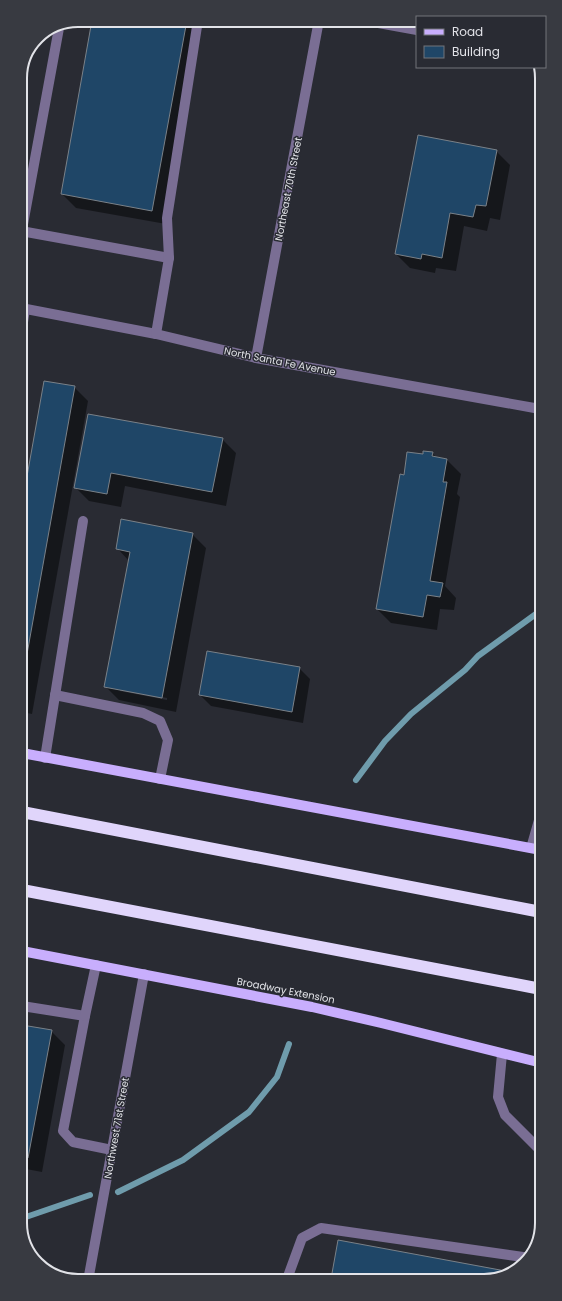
<svg xmlns="http://www.w3.org/2000/svg" width="562" height="1301" font-family="Poppins,sans-serif">
<style>
.shadow{fill:#0007;fill-rule:evenodd}
.lines{fill:none;stroke-linecap:round;stroke-linejoin:round}
.stream{stroke:#6f9cac;stroke-width:6}
.building{fill:#1f4667;stroke:#7a8188}
.minor{stroke:#7a6e94;stroke-width:10}
.major{stroke:#c8aefd;stroke-width:10}
.highway{stroke:#e0d5fb;stroke-width:12}
.labels{text-anchor:middle;stroke-width:3;stroke-linejoin:round;paint-order:stroke}
.street-label{font-size:10px;fill:#e2e3e8;stroke:#292b33}
.rim{fill:none;stroke:#e2e3e8;stroke-width:2}
</style>
<rect width="100%" height="100%" fill="#292b33"/>
<g class="shadow">
<path d="M93,20H201L166,224L76,208L62,194Z"/>
<path d="M496,151L510,165L500,220L490,218L487,231L464,226L456,271L436,268L435,273L410,268L396,254Z"/>
<path d="M74,387L88,401L32,714L22,712L21,515Z"/>
<path d="M89,415L222,439L236,453L226,506L125,486L121,507L89,501L75,487Z"/>
<path d="M432,453L437,458L447,460L461,474L457,494L460,497L445,586L456,598L454,610L440,609L437,630L391,623L377,609L404,476L424,456Z"/>
<path d="M192,534L206,548L176,712L119,700L105,686L129,561L117,548ZM120,689L167,698V700L120,691Z"/>
<path d="M299,668L310,679L303,723L211,706L200,695Z"/>
<path d="M22,1026L51,1031L65,1045L42,1172L26,1169L23,1183Z"/>
<path d="M339,1242L510,1273L503,1278L332,1279Z"/>
</g>
<g class="lines">
<g class="stream">
<path d="M356,780L385,741L411,714L465,670L478,656L540,611"/>
<path d="M118,1192L183,1160L249,1112L277,1077L289,1044"/>
<path d="M23,1218L90,1195"/>
</g>
</g>
<g class="building">
<path d="M92,20H187L152,211L61,194Z"/>
<path d="M418,135L497,150L486,206L476,205L473,217L450,213L442,258L422,254L421,259L395,254Z"/>
<path d="M44,381L75,386L22,682L21,510Z"/>
<path d="M88,414L223,438L212,492L111,473L107,494L74,488Z"/>
<path d="M423,451L433,452L432,456L447,459L443,482H447L430,581L443,583L440,597L427,595L423,617L376,609L400,474L404,475L407,452L423,454Z"/>
<path d="M121,519L193,533L162,698L104,687L130,552L116,549Z"/>
<path d="M207,651L300,667L292,712L199,695Z"/>
<path d="M22,1025L52,1030L28,1158L23,1157Z"/>
<path d="M338,1240L511,1272L503,1278L331,1279Z"/>
</g>
<g class="lines">
<g class="minor">
<path d="M362,20L417,30"/>
<path d="M21,231L169,258"/>
<path d="M21,235L59,28"/>
<path d="M21,308L156,334L256,358L540,409"/>
<path d="M156,334L169,258L167,218L198,20"/>
<path d="M21,335L25,309"/>
<path d="M256,358L319,20"/>
<path d="M55,695L143,713L160,721L168,740L160,779"/>
<path d="M45,758L83,521"/>
<path d="M531,848L541,813"/>
<path d="M22,1006L85,1016L63,1131L73,1142L112,1150"/>
<path d="M85,1016L96,965"/>
<path d="M502,1054L498,1097L505,1115L542,1152"/>
<path d="M287,1279L302,1238L321,1228L530,1258"/>
<path d="M88,1281L144,974"/>
</g>
<g class="major">
<path d="M22,753L541,850"/>
<path d="M22,951L312,1007L381,1023L542,1063"/>
</g>
<g class="highway">
<path d="M22,812L541,912"/>
<path d="M22,890L541,989"/>
</g>
</g>
<g class="labels">
<g class="street-label">
<text transform="translate(288 189) rotate(-79)" y="4">Northeast 70th Street</text>
<text transform="translate(280 361) rotate(11)" y="4">North Santa Fe Avenue</text>
<text transform="translate(286 990) rotate(11)" y="4">Broadway Extension</text>
<text transform="translate(116 1128) rotate(-80)" y="4">Northwest 71st Street</text>
</g>
</g>
<path d="M0 0H562V1301H0ZM78 27H484A51 51 0 0 1 535 78V1223A51 51 0 0 1 484 1274H78A51 51 0 0 1 27 1223V78A51 51 0 0 1 78 27Z" fill="#383a41" fill-rule="evenodd"/>
<path class="rim" d="M78 27H484A51 51 0 0 1 535 78V1223A51 51 0 0 1 484 1274H78A51 51 0 0 1 27 1223V78A51 51 0 0 1 78 27Z"/>
<rect x="416" y="16" width="130" height="52" fill="#292b33" stroke="#73757b"/>
<rect x="424" y="29" width="20" height="6" fill="#c8aefd" stroke="#73757b"/>
<text x="452" y="36" font-size="12" fill="#e2e3e8">Road</text>
<rect x="424" y="46" width="20" height="12" fill="#1f4667" stroke="#73757b"/>
<text x="452" y="56" font-size="12" fill="#e2e3e8">Building</text>
</svg>
